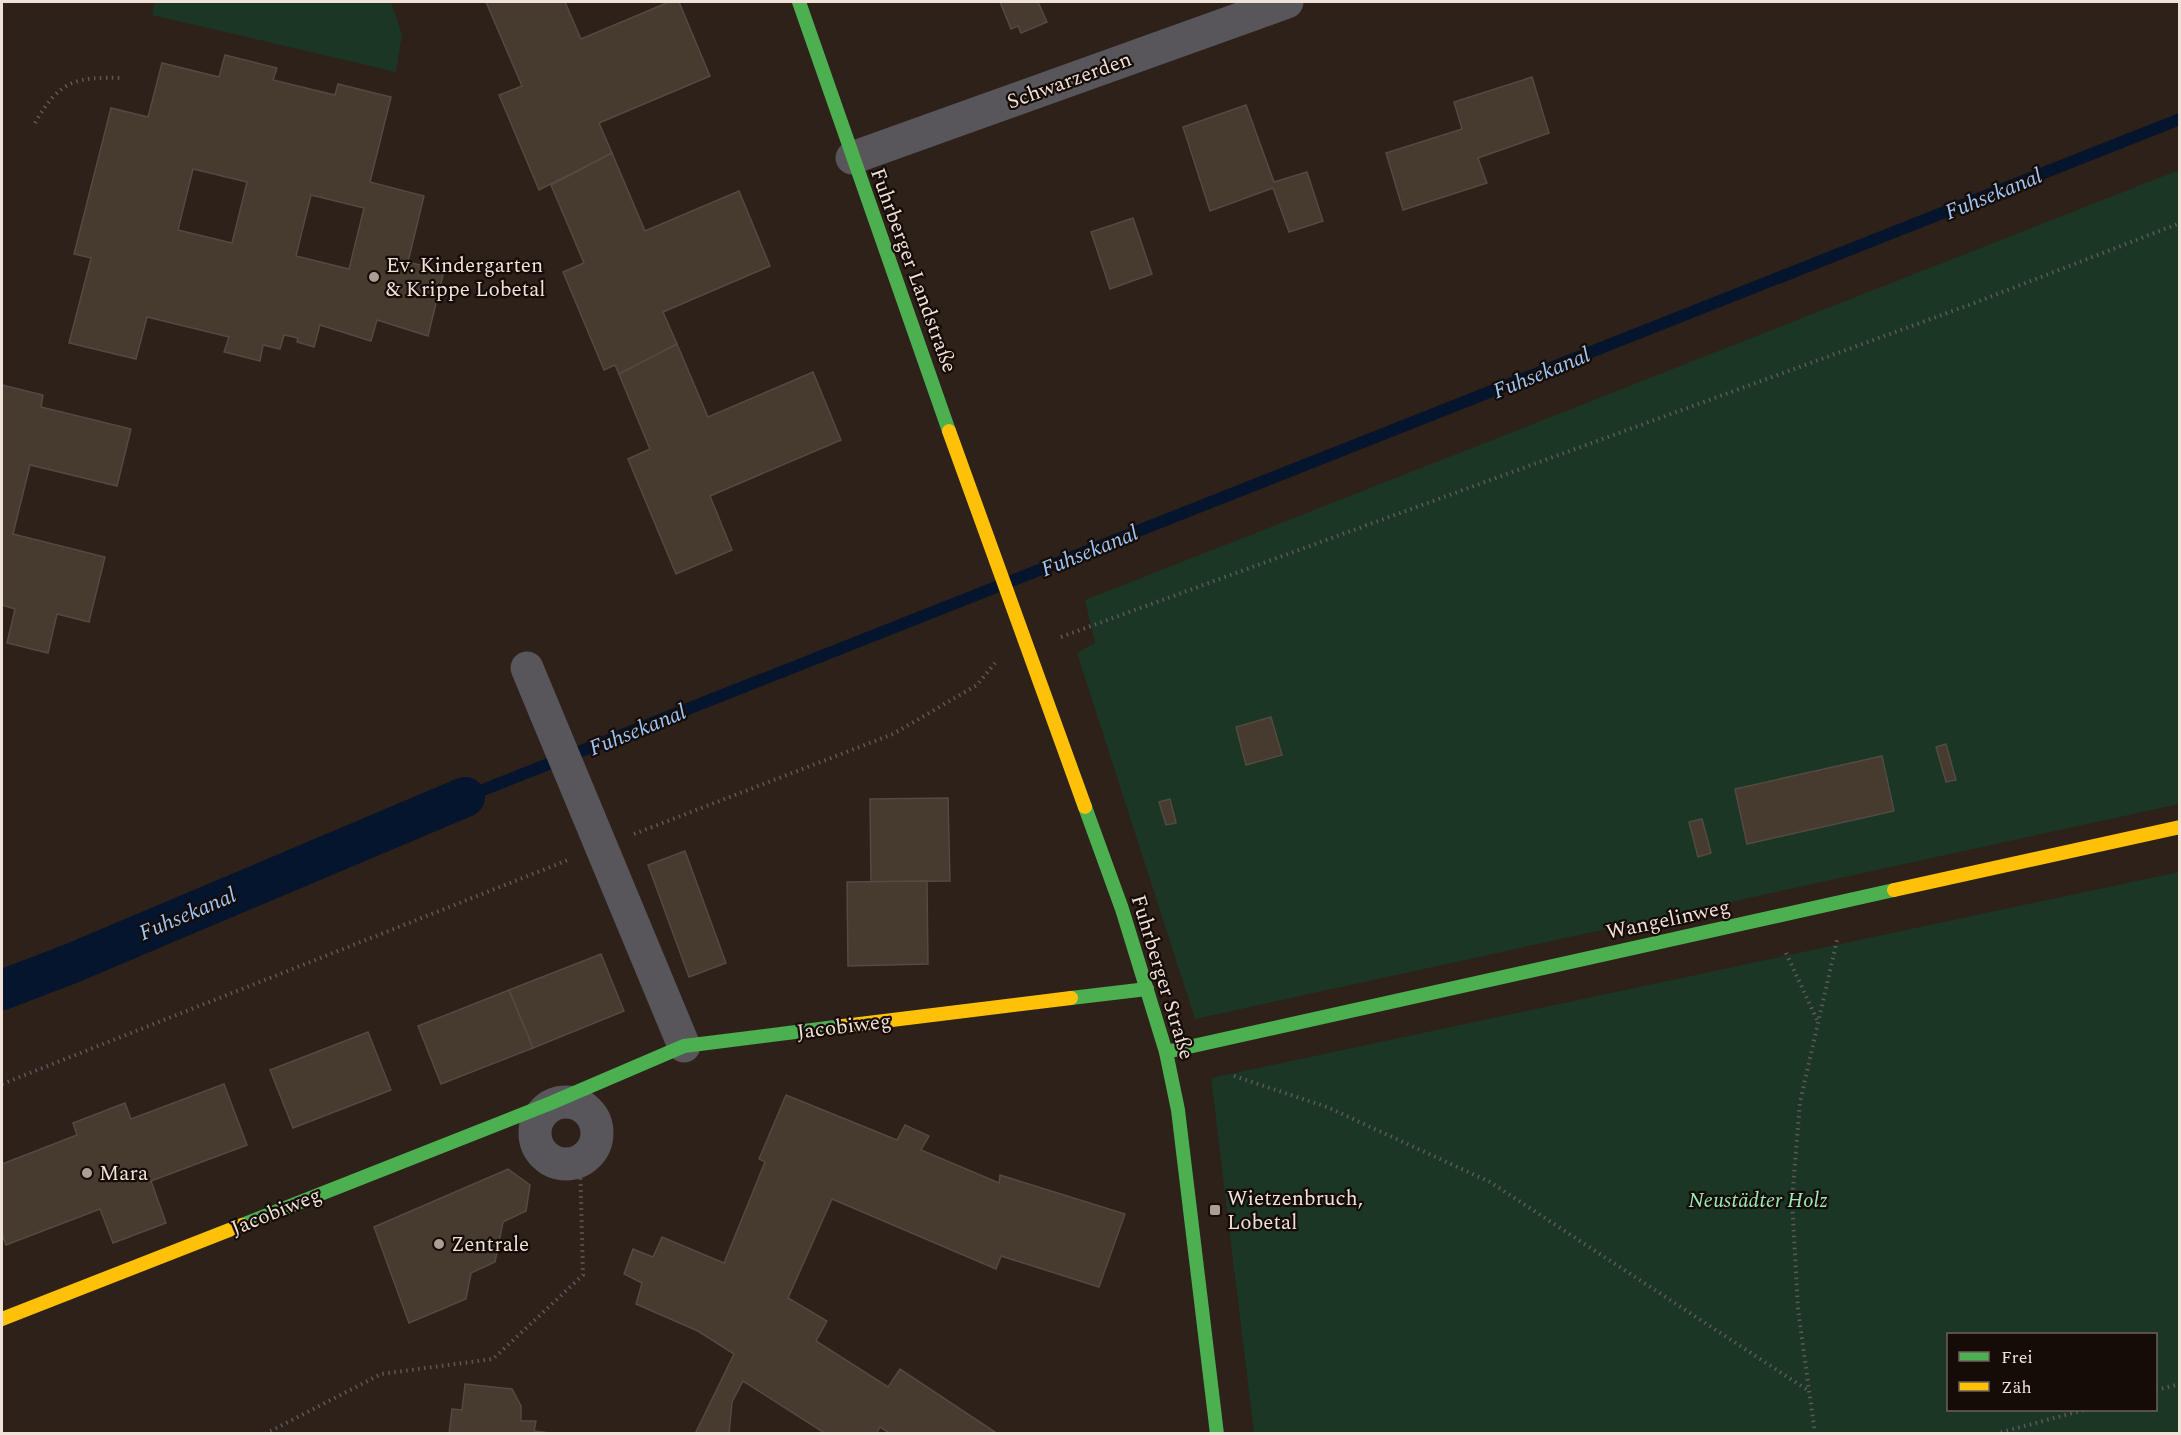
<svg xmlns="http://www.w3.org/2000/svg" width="2181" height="1435" font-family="Spectral,serif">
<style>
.green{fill:#1b3624;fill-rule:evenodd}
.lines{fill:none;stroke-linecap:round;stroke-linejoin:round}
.stream{stroke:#04152d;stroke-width:12}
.canal{stroke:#04152d;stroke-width:40}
.building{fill:#463b2e;stroke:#534a43;stroke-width:1.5;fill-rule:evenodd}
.path{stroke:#5d595a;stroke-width:4;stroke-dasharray:1.5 4.5;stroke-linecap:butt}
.street{stroke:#58565b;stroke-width:33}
.fast{stroke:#4caf50;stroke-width:14}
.slow{stroke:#ffc107;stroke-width:14}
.poi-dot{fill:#ac9e96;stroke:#160c07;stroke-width:2}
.labels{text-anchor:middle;stroke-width:4.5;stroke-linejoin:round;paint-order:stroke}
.street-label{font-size:21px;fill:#f0e2d9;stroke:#160c07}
.poi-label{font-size:21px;fill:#f0e2d9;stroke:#160c07;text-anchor:start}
.park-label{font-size:21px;font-style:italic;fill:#99ebb9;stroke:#160c07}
.water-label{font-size:22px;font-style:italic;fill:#9cc7fa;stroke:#160c07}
</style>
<rect width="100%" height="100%" fill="#2d211a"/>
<g class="green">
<path d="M155,2H391L402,35L396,72L152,15Z"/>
<path d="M2179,170V804L1195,1019L1077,653L1095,643L1085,600Z"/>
<path d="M2179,872V1433H1254L1211,1078ZM2156,1334V1410H1948V1334Z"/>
</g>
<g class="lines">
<path class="stream" d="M465,797L2180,119"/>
<path class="canal" d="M2,990L70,964L465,797"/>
</g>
<g class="building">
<path d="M486,2H565L581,39L669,2H679L710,76L599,123L612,153L539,190L499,95L522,86Z"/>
<path d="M1000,2H1038L1047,22L1021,33L1018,26L1011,29Z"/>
<path d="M225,55L277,68L273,80L335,95L338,84L391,97L370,182L424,196L408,262L444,271L428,336L377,320L371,341L320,325L314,347L297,342L298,338L284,335L280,349L263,345L260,361L224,352L229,337L147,317L136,359L69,343L91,258L74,254L111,108L148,117L162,63L219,77ZM193,169L247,182L232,243L178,230ZM311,195L364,208L349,269L296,256Z"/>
<path d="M1532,77L1549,133L1478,158L1487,183L1403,210L1386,153L1462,129L1454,102Z"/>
<path d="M1246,105L1274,182L1307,172L1323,221L1289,232L1273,188L1210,211L1183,127Z"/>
<path d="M612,153L645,231L739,191L770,266L663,312L677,344L619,374L615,365L604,370L563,272L584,263L551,185Z"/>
<path d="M1133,218L1152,274L1110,289L1091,232Z"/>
<path d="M677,344L708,417L813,372L841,440L710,496L732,550L676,574L628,459L650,449L619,374Z"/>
<path d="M2,385L43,395L41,407L131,429L117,486L30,465L13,534L105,557L89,622L57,614L48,653L7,643L15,609L2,605Z"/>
<path d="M1271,717L1282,755L1246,765L1236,727Z"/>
<path d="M1946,744L1956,780L1946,782L1936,747Z"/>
<path d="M1882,756L1894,811L1747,844L1735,789Z"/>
<path d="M948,798L950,881L871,882L870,799Z"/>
<path d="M1170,799L1176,823L1166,825L1159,802Z"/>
<path d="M1702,819L1711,853L1698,857L1689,822Z"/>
<path d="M685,851L726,963L689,977L648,865Z"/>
<path d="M927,881L928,964L848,966L847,882Z"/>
<path d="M601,954L624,1011L533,1048L509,990Z"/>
<path d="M509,990L533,1048L441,1084L418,1026Z"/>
<path d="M368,1032L391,1090L293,1128L270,1070Z"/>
<path d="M224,1084L247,1145L151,1181L166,1223L113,1243L100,1209L6,1245L2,1233V1164L77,1135L73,1123L125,1103L131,1119Z"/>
<path d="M786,1095L897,1140L905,1125L929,1136L921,1150L999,1183L1000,1175L1125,1214L1099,1287L1001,1256L996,1269L832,1199L788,1298L827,1321L816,1341L888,1387L900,1369L998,1434H887L888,1432L880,1427L876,1434H826L743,1381L732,1402L729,1434H695L734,1354L698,1331L636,1304L642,1283L624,1274L633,1249L653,1257L662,1237L724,1263L765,1162L759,1159Z"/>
<path d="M508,1169L530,1185L526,1211L503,1222L495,1262L471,1273L466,1299L409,1323L374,1227Z"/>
<path d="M465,1384L512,1389L521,1406V1421H536L534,1431L559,1434H449L452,1409L462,1410Z"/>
</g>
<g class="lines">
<g class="path">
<path d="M35,123C60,79 76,77 124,78"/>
<path d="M1061,637L1969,305L2180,223"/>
<path d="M634,834L893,734L977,685L995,663"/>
<path d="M1786,953L1818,1022"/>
<path d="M1234,1076L1327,1107L1490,1182L1809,1391"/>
<path d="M2,1084L568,860"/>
<path d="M2156,1390L2180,1384"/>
<path d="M265,1434L381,1374L493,1359L583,1275L580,1162"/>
<path d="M1815,1434L1798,1309L1792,1200L1800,1102L1837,940"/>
<path d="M1995,1434L2084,1410"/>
</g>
<g class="street">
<path d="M852,158L1287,2"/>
<path d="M527,668L684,1046"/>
<circle cx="566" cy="1133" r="31"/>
</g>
<g class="fast">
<path d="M799,2L949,431"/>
<path d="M1085,807L1122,909L1166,1052L1178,1110L1217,1434"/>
<path d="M1071,998L1147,989"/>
<path d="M1166,1052L1894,890"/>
<path d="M242,1225L551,1103L684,1046L843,1026"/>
</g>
<g class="slow">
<path d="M949,431L1085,807"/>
<path d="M1894,890L2180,827"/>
<path d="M843,1026L1071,998"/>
<path d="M2,1319L242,1225"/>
</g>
</g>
<g class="poi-dot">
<circle cx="374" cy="277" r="6"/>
<circle cx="87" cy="1173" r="6"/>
<rect x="1209" y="1204" width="12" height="12" rx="3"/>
<circle cx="439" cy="1244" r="6"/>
</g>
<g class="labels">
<g class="street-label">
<text transform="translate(1069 80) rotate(-20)" y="7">Schwarzerden</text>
<text transform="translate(914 270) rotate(70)" y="7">Fuhrberger Landstraße</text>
<text transform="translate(1668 919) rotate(-12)" y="7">Wangelinweg</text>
<text transform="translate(1163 977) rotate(73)" y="7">Fuhrberger Straße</text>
<text transform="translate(844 1026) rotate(-7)" y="7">Jacobiweg</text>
<text transform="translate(276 1211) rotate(-22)" y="7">Jacobiweg</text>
</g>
<g class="poi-label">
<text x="386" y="272">Ev. Kindergarten<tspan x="386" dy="24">&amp; Krippe Lobetal</tspan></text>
<text x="99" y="1180">Mara</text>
<text x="1227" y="1205">Wietzenbruch,<tspan x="1227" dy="24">Lobetal</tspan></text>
<text x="451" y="1251">Zentrale</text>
</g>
<g class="park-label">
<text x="1758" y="1207">Neustädter Holz</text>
</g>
<g class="water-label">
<text transform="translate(1993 193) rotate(-22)" y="8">Fuhsekanal</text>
<text transform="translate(1541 372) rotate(-22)" y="8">Fuhsekanal</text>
<text transform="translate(1089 550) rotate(-22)" y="8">Fuhsekanal</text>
<text transform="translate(637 729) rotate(-22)" y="8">Fuhsekanal</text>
<text transform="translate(187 913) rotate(-23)" y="8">Fuhsekanal</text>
</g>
</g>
<rect width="2181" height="1435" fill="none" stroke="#f0e2d9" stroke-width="6"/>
<rect x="1947" y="1333" width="210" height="78" fill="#160c07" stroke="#6d625b" stroke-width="1.5"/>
<rect x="1959" y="1352" width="30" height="9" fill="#4caf50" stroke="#6d625b" stroke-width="1.5"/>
<text x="2001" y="1363" font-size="18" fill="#f0e2d9">Frei</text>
<rect x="1959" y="1382" width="30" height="9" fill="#ffc107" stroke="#6d625b" stroke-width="1.5"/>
<text x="2001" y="1393" font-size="18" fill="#f0e2d9">Zäh</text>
</svg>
